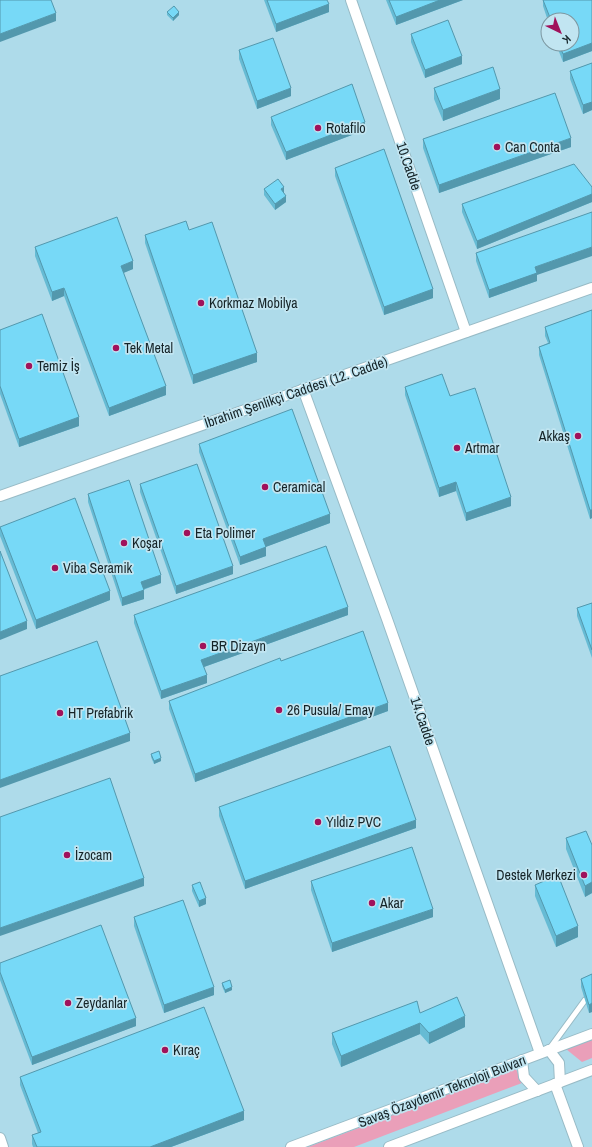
<svg xmlns="http://www.w3.org/2000/svg" width="592" height="1147" font-family="'Archivo Narrow',sans-serif">
<style>
.built{fill:#aedbea;fill-rule:evenodd}
.green{fill:#ea9fb9}
.lines{fill:none;stroke-linecap:round;stroke-linejoin:round}
.lane-casing{stroke:#98bbc6;stroke-width:7}
.street-casing{stroke:#98bbc6;stroke-width:12}
.lane{stroke:#fff;stroke-width:5}
.street{stroke:#fff;stroke-width:10}
.wall{fill:#66bbd4}
.shaded-wall{fill:#5398ad}
.building{fill:#77d9f7;stroke:#5398ad}
.poi-dot{fill:#a0125b;stroke:#c1e5f1;stroke-width:1.5}
.labels{text-anchor:middle;stroke-width:3.5;stroke-linejoin:round;paint-order:stroke}
.poi-label{font-size:14px;fill:#152327;stroke:#c1e5f1;text-anchor:start}
.street-label{font-size:14px;fill:#152327;stroke:#c1e5f1}
</style>
<rect width="100%" height="100%" fill="#c1e5f1"/>
<path class="built" d="M0,0H592V1147H0ZM548,20H572V44H548Z"/>
<g class="green">
<path d="M592,1040V1058L582,1062L566,1049Z"/>
<path d="M516,1069L522,1083L354,1147H308Z"/>
</g>
<g class="lines">
<defs>
<path id="lane" d="M550,1048L585,1000L592,997"/>
<g id="street">
<path d="M351,0L466,332"/>
<path d="M303,389L387,619L540,1053"/>
<path d="M0,496L592,288"/>
<path d="M549,1050L559,1063L560,1082"/>
<path d="M522,1060L524,1077L537,1091"/>
<path d="M555,1084L578,1147"/>
<path d="M0,1138L3,1147"/>
<path d="M291,1147L592,1034"/>
<path d="M389,1147L592,1070"/>
</g>
</defs>
<use href="#lane" class="lane-casing"/>
<use href="#street" class="street-casing"/>
<use href="#lane" class="lane"/>
<use href="#street" class="street"/>
</g>
<g class="wall">
<path d="M264,0H327L329,12L276,32Z"/>
<path d="M386,0H463L396,25Z"/>
<path d="M543,0H592V51L563,62L556,44H572V20H548V21L543,6Z"/>
<path d="M167,12L179,15L173,21L167,15Z"/>
<path d="M411,34L462,64L425,78L411,42Z"/>
<path d="M239,50L291,96L257,109L239,59Z"/>
<path d="M592,63V110L583,114L570,79V71Z"/>
<path d="M434,88L500,99L443,121L434,99Z"/>
<path d="M271,117L365,130L286,160L271,125Z"/>
<path d="M423,139L571,147L439,193L423,148Z"/>
<path d="M335,168L433,298L384,315L335,176Z"/>
<path d="M592,187V202L477,249L462,212V204Z"/>
<path d="M264,189L284,192V193L286,202L275,210L264,195Z"/>
<path d="M189,230L257,362L193,384L145,243V235Z"/>
<path d="M35,247L133,269L123,273L166,395L109,416L64,296L52,301L35,256Z"/>
<path d="M476,253L537,275V281L489,298L476,261Z"/>
<path d="M592,310V518L590,519L539,355V347L548,343L545,336V327Z"/>
<path d="M0,330L79,426L19,447L0,394Z"/>
<path d="M405,387L450,396L511,506L466,521L456,491L439,497L405,395Z"/>
<path d="M199,444L330,523L265,547L266,556L240,565L199,452Z"/>
<path d="M140,484L233,574L176,594L140,492Z"/>
<path d="M88,494L161,583L143,590L144,599L122,606L88,502Z"/>
<path d="M0,527L110,600L36,629L0,536Z"/>
<path d="M592,603V658L577,616V608Z"/>
<path d="M134,615H348L204,667L207,683L161,699L134,623Z"/>
<path d="M281,661L388,711L195,782L169,709V701Z"/>
<path d="M151,754L161,761L154,764L151,757Z"/>
<path d="M219,807L416,828L245,889L219,816Z"/>
<path d="M566,838L592,845V893L585,897L566,849Z"/>
<path d="M311,881L433,917L332,952L311,890Z"/>
<path d="M192,885L206,904L199,907L192,891Z"/>
<path d="M535,885L578,937L556,947L535,896Z"/>
<path d="M134,917L214,995L164,1013L134,926Z"/>
<path d="M0,963L136,1026L32,1065L0,980Z"/>
<path d="M592,974V1012L589,1013L581,987V979Z"/>
<path d="M222,983L232,990L225,993L222,986Z"/>
<path d="M420,1013L465,1027L429,1044L420,1034L341,1067L332,1044V1033Z"/>
<path d="M20,1077L244,1120L171,1147H33L32,1144V1135L38,1133L20,1085Z"/>
</g>
<g class="shaded-wall">
<path d="M440,0H463L396,25V17Z"/>
<path d="M329,4V12L276,32V24Z"/>
<path d="M179,12V15L173,21V18Z"/>
<path d="M56,13V21L0,42V34Z"/>
<path d="M592,43V51L563,62V54Z"/>
<path d="M462,56V64L425,78V70Z"/>
<path d="M291,88V96L257,109V101Z"/>
<path d="M500,89V99L443,121V110Z"/>
<path d="M592,102V110L583,114V105Z"/>
<path d="M365,122V130L286,160V152Z"/>
<path d="M571,138V147L439,193V185Z"/>
<path d="M284,187V192L281,195V189Z"/>
<path d="M592,194V202L477,249V241Z"/>
<path d="M286,196V202L275,210V204Z"/>
<path d="M592,247V256L537,275V281L489,298V290L535,267Z"/>
<path d="M133,261V269L121,274V266Z"/>
<path d="M64,288V296L52,301V292Z"/>
<path d="M433,289V298L384,315V307Z"/>
<path d="M257,353V362L193,384V375Z"/>
<path d="M166,386V395L109,416V408Z"/>
<path d="M79,417V426L19,447V439Z"/>
<path d="M456,482V491L439,497V488Z"/>
<path d="M511,497V506L466,521V513Z"/>
<path d="M590,510H592V518L590,519Z"/>
<path d="M330,514V523L263,548V539Z"/>
<path d="M266,547V556L240,565V557Z"/>
<path d="M233,566V574L176,594V586Z"/>
<path d="M161,575V583L141,590V582Z"/>
<path d="M144,590V599L122,606V598Z"/>
<path d="M110,591V600L36,629V620Z"/>
<path d="M348,607V615L201,668V660Z"/>
<path d="M27,621V629L0,640V632Z"/>
<path d="M207,675V683L161,699V691Z"/>
<path d="M388,703V711L195,782V774Z"/>
<path d="M130,733V741L0,788V780Z"/>
<path d="M161,758V761L154,764V761Z"/>
<path d="M416,820V828L245,889V881Z"/>
<path d="M144,878V886L0,936V928Z"/>
<path d="M592,882V893L585,897V886Z"/>
<path d="M206,898V904L199,907V901Z"/>
<path d="M433,909V917L332,952V943Z"/>
<path d="M578,926V937L556,947V936Z"/>
<path d="M214,987V995L164,1013V1005Z"/>
<path d="M232,987V990L225,993V990Z"/>
<path d="M592,1003V1012L589,1013V1005Z"/>
<path d="M465,1016V1027L429,1044V1033Z"/>
<path d="M136,1018V1026L32,1065V1057Z"/>
<path d="M420,1023V1034L341,1067V1056Z"/>
<path d="M244,1111V1120L171,1147H150Z"/>
</g>
<g class="building">
<path d="M0,0H51L56,13L0,34Z"/>
<path d="M267,0H327L329,4L276,24Z"/>
<path d="M389,0H440L396,17Z"/>
<path d="M543,0H592V43L563,54L559,44H572V20H551Z"/>
<path d="M174,6L179,12L173,18L167,12Z"/>
<path d="M448,20L462,56L425,70L411,34Z"/>
<path d="M273,38L291,88L257,101L239,50Z"/>
<path d="M592,63V102L583,105L570,71Z"/>
<path d="M493,67L500,89L443,110L434,88Z"/>
<path d="M352,84L365,122L286,152L271,117Z"/>
<path d="M555,93L571,138L439,185L423,139Z"/>
<path d="M384,149L433,289L384,307L335,168Z"/>
<path d="M574,164L592,187V194L477,241L462,204Z"/>
<path d="M278,179L284,187L281,189L286,196L275,204L264,189Z"/>
<path d="M592,212V247L535,267L537,273L489,290L476,253Z"/>
<path d="M117,217L133,261L121,266L166,386L109,408L64,288L52,292L35,247Z"/>
<path d="M186,221L189,230L212,222L257,353L193,375L145,235Z"/>
<path d="M592,310V510H590L539,347L550,343L545,327Z"/>
<path d="M42,314L79,417L19,439L0,386V330Z"/>
<path d="M442,374L450,396L475,388L511,497L466,513L456,482L439,488L405,387Z"/>
<path d="M292,409L330,514L263,539L266,547L240,557L199,444Z"/>
<path d="M197,464L233,566L176,586L140,484Z"/>
<path d="M129,480L161,575L141,582L144,590L122,598L88,494Z"/>
<path d="M75,498L110,591L36,620L0,527Z"/>
<path d="M326,546L348,607L201,660L207,675L161,691L134,615Z"/>
<path d="M0,551L27,621L0,632Z"/>
<path d="M592,603V650L577,608Z"/>
<path d="M363,631L388,703L195,774L169,701L280,658L281,661Z"/>
<path d="M97,641L130,733L0,780V676Z"/>
<path d="M390,746L416,820L245,881L219,807Z"/>
<path d="M159,751L161,758L154,761L151,754Z"/>
<path d="M110,778L144,878L0,928V817Z"/>
<path d="M586,831L592,845V882L585,886L566,838Z"/>
<path d="M412,847L433,909L332,943L311,881Z"/>
<path d="M558,875L578,926L556,936L535,885Z"/>
<path d="M200,882L206,898L199,901L192,885Z"/>
<path d="M183,900L214,987L164,1005L134,917Z"/>
<path d="M101,925L136,1018L32,1057L0,972V963Z"/>
<path d="M592,974V1003L589,1005L581,979Z"/>
<path d="M230,980L232,987L225,990L222,983Z"/>
<path d="M457,997L465,1016L429,1033L420,1023L341,1056L332,1033L417,1001L420,1013Z"/>
<path d="M204,1007L244,1111L150,1147H37L32,1135L41,1132L20,1077Z"/>
</g>
<g class="poi-dot">
<circle cx="318" cy="128" r="4"/>
<circle cx="497" cy="147" r="4"/>
<circle cx="201" cy="303" r="4"/>
<circle cx="116" cy="348" r="4"/>
<circle cx="29" cy="366" r="4"/>
<circle cx="578" cy="436" r="4"/>
<circle cx="457" cy="448" r="4"/>
<circle cx="265" cy="487" r="4"/>
<circle cx="187" cy="533" r="4"/>
<circle cx="124" cy="543" r="4"/>
<circle cx="55" cy="568" r="4"/>
<circle cx="203" cy="646" r="4"/>
<circle cx="279" cy="710" r="4"/>
<circle cx="60" cy="713" r="4"/>
<circle cx="318" cy="822" r="4"/>
<circle cx="67" cy="855" r="4"/>
<circle cx="584" cy="875" r="4"/>
<circle cx="372" cy="903" r="4"/>
<circle cx="68" cy="1003" r="4"/>
<circle cx="165" cy="1050" r="4"/>
</g>
<g class="labels">
<g class="poi-label">
<text x="326" y="133">Rotafilo</text>
<text x="505" y="152">Can Conta</text>
<text x="209" y="308">Korkmaz Mobilya</text>
<text x="124" y="353">Tek Metal</text>
<text x="37" y="371">Temiz İş</text>
<text x="570" y="441" text-anchor="end">Akkaş</text>
<text x="465" y="453">Artmar</text>
<text x="273" y="492">Ceramical</text>
<text x="195" y="538">Eta Polimer</text>
<text x="132" y="548">Koşar</text>
<text x="63" y="573">Viba Seramik</text>
<text x="211" y="651">BR Dizayn</text>
<text x="287" y="715">26 Pusula/ Emay</text>
<text x="68" y="718">HT Prefabrik</text>
<text x="326" y="827">Yıldız PVC</text>
<text x="75" y="860">İzocam</text>
<text x="576" y="880" text-anchor="end">Destek Merkezi</text>
<text x="380" y="908">Akar</text>
<text x="76" y="1008">Zeydanlar</text>
<text x="173" y="1055">Kıraç</text>
</g>
<g class="street-label">
<text transform="translate(409 166) rotate(71)" y="5">10.Cadde</text>
<text transform="translate(296 392) rotate(-19)" y="5">İbrahim Şenlikçi Caddesi (12. Cadde)</text>
<text transform="translate(423 721) rotate(71)" y="5">14.Cadde</text>
<text transform="translate(442 1091) rotate(-21)" y="5">Savaş Özaydemir Teknoloji Bulvarı</text>
</g>
</g>
<g transform="translate(560 32) rotate(137)"><circle r="19" fill="#c1e5f1" stroke="#7c97a0"/>
<path d="M0-3L7 15L0 10L-7 15Z" fill="#a0125b"/>
<text y="-6" font-size="11" font-weight="bold" text-anchor="middle" fill="#152327">K</text>
</g>
</svg>
